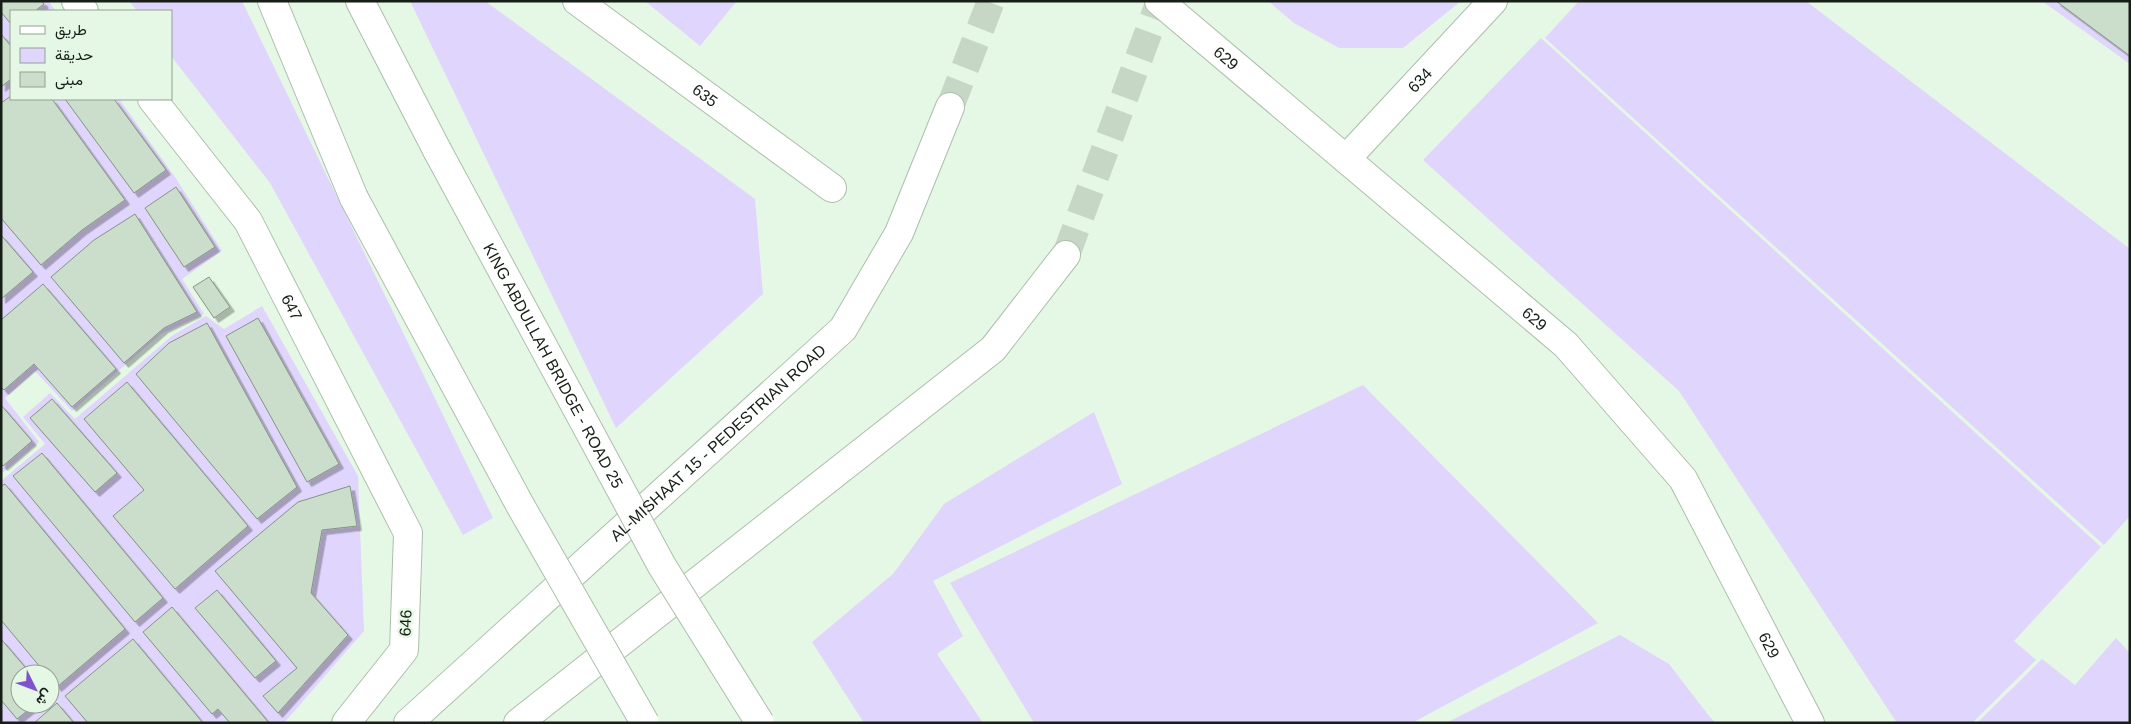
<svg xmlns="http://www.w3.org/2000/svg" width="2131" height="724" font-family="Helvetica,Vazirmatn,sans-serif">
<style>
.green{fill:#e0d5fc;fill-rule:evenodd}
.building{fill:#cbdecb;stroke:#839583;filter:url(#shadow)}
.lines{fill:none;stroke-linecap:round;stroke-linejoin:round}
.minor-tunnel{stroke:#c6d7c6;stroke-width:28;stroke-dasharray:28 14;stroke-linecap:butt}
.minor-casing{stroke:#acbeac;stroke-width:30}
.major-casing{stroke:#acbeac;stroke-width:30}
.minor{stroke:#fff;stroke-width:28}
.major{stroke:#fff;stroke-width:28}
.major-bridge-casing{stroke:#acbeac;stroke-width:30;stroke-linecap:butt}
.major-bridge{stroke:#fff;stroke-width:28}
.labels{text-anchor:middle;stroke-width:5;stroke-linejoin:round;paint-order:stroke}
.street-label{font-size:16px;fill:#171e17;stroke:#e5f8e5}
</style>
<defs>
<filter id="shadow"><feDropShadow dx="4.5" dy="4.5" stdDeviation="0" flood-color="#0004"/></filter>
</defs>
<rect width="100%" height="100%" fill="#e5f8e5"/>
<g class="green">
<path d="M1,1H48L56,11H11V99H119L175,177L222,251L182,279L204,314L161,334L72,411L35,371L5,398L39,442L1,474Z"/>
<path d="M129,1H242L493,518L463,535L270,183L171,56V11H137Z"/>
<path d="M410,1H485L755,199L763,294L616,428Z"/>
<path d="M645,1H736V2L700,46Z"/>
<path d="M1268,1H1461L1403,48H1339L1294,23Z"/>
<path d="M1579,1H1806L2130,249V516L2104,545L1545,38Z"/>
<path d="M2042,1H2130V64Z"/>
<path d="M1541,38L2101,547L2014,641L2036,660L1972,723H1897L1679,391L1423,160Z"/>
<path d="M262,306L358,476L364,631L284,723H1V481L45,444L23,417L50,393L75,419L173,335L206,316L224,329ZM20,674H50V704H20Z"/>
<path d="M1363,385L1598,623L1412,723H1034L950,583Z"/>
<path d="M1094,412L1122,484L933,581L963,636L937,654L983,723H864L812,642L893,574L944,504Z"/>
<path d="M1620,635L1669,664L1709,716L1716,723H1446Z"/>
<path d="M2116,638L2130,653V723H1977L2042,659L2075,685Z"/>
</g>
<g class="building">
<path d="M1,1H42L44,4L35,11H11V24L1,12Z"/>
<path d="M2056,1H2130V56Z"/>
<path d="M1,34L11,46V79L1,87Z"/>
<path d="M11,96V99H52L125,200L82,230L41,265L1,218V103Z"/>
<path d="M65,99H114L166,170L134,193Z"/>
<path d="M176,187L215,247L184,267L145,208Z"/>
<path d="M135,214L197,312L164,328L124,363L51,277L94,240Z"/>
<path d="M1,235L33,272L1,299Z"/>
<path d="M209,277L230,307L214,318L193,287Z"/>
<path d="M43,284L116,369L72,407L34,364L4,390L1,387V320Z"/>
<path d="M258,318L339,464L307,482L226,336Z"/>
<path d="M207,323L297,487L257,519L136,374L169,343Z"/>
<path d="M127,382L248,526L175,589L113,516L144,490L84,419Z"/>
<path d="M52,399L117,473L95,492L30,418Z"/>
<path d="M1,405L32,441L3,466L1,464Z"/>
<path d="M42,453L163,598L135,622L13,476Z"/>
<path d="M5,484L125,629L57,687L50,678V674H46L1,620V486Z"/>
<path d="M350,486L357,526L322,530L311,593L348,635L278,713L263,696L297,668L215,571L298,502Z"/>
<path d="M217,590L276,661L255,678L195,608Z"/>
<path d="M172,607L269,723H230L218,709L212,714L143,632Z"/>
<path d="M1,639L31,674H20V704H36L17,719L1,700Z"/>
<path d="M133,639L203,723H88L65,696Z"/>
<path d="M57,703L74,723H34Z"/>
</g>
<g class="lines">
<g class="minor-tunnel">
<path d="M950,107L991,1"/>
<path d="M1066,255L1160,1"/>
</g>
<defs>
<g id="minor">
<path d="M76,1L84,11"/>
<path id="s1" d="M577,1L832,188"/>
<path id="s2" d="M1159,1L1566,345L1683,479L1810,723"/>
<path id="s3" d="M152,99L248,221L408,533L404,650L346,723"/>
<path id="s4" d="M1346,159L1493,1"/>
<path id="s5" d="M408,723L843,329L899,233L950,107"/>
<path d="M518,723L993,349L1066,255"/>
</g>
<g id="major">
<path d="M272,1L354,198"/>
<path d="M360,1L437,150"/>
</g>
</defs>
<use href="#minor" class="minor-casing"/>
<use href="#major" class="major-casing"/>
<use href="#minor" class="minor"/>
<use href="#major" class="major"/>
<defs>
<g id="major-bridge">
<path id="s6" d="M437,150L662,566L760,723"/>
<path d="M354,198L520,505L645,723"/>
</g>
</defs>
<use href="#major-bridge" class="major-bridge-casing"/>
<use href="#major-bridge" class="major-bridge"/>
</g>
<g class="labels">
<g class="street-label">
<text dy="6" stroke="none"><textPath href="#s2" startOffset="88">629</textPath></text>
<text dy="6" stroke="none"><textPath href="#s4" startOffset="108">634</textPath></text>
<text dy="6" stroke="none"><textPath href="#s1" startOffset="159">635</textPath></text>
<text dy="6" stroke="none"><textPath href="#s3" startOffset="252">647</textPath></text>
<text dy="6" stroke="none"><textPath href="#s2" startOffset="492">629</textPath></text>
<text dy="6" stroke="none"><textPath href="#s6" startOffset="245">KING ABDULLAH BRIDGE - ROAD 25</textPath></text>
<text dy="6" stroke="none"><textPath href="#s5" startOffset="418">AL-MISHAAT 15 - PEDESTRIAN ROAD</textPath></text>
<text transform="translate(405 623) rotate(-88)" y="6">646</text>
<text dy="6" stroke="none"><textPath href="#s2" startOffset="898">629</textPath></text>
</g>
</g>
<rect width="2131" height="724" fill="none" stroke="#171e17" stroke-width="5"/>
<rect x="10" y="10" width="162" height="90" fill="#e5f8e5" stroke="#93a193"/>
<rect x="20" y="26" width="25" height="8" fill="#ffffff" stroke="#93a193"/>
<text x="55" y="35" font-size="15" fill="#171e17">طريق</text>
<rect x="20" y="48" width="25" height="15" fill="#e0d5fc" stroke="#93a193"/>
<text x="55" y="60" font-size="15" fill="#171e17">حديقة</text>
<rect x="20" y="72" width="25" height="15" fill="#cbdecb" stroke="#93a193"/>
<text x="55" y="85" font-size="15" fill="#171e17">مبنى</text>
<g transform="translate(35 689) rotate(132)"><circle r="24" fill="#e5f8e5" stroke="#93a193"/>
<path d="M0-4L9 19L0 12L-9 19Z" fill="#8052cb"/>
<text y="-8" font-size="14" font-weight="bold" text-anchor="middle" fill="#171e17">ش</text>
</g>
</svg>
